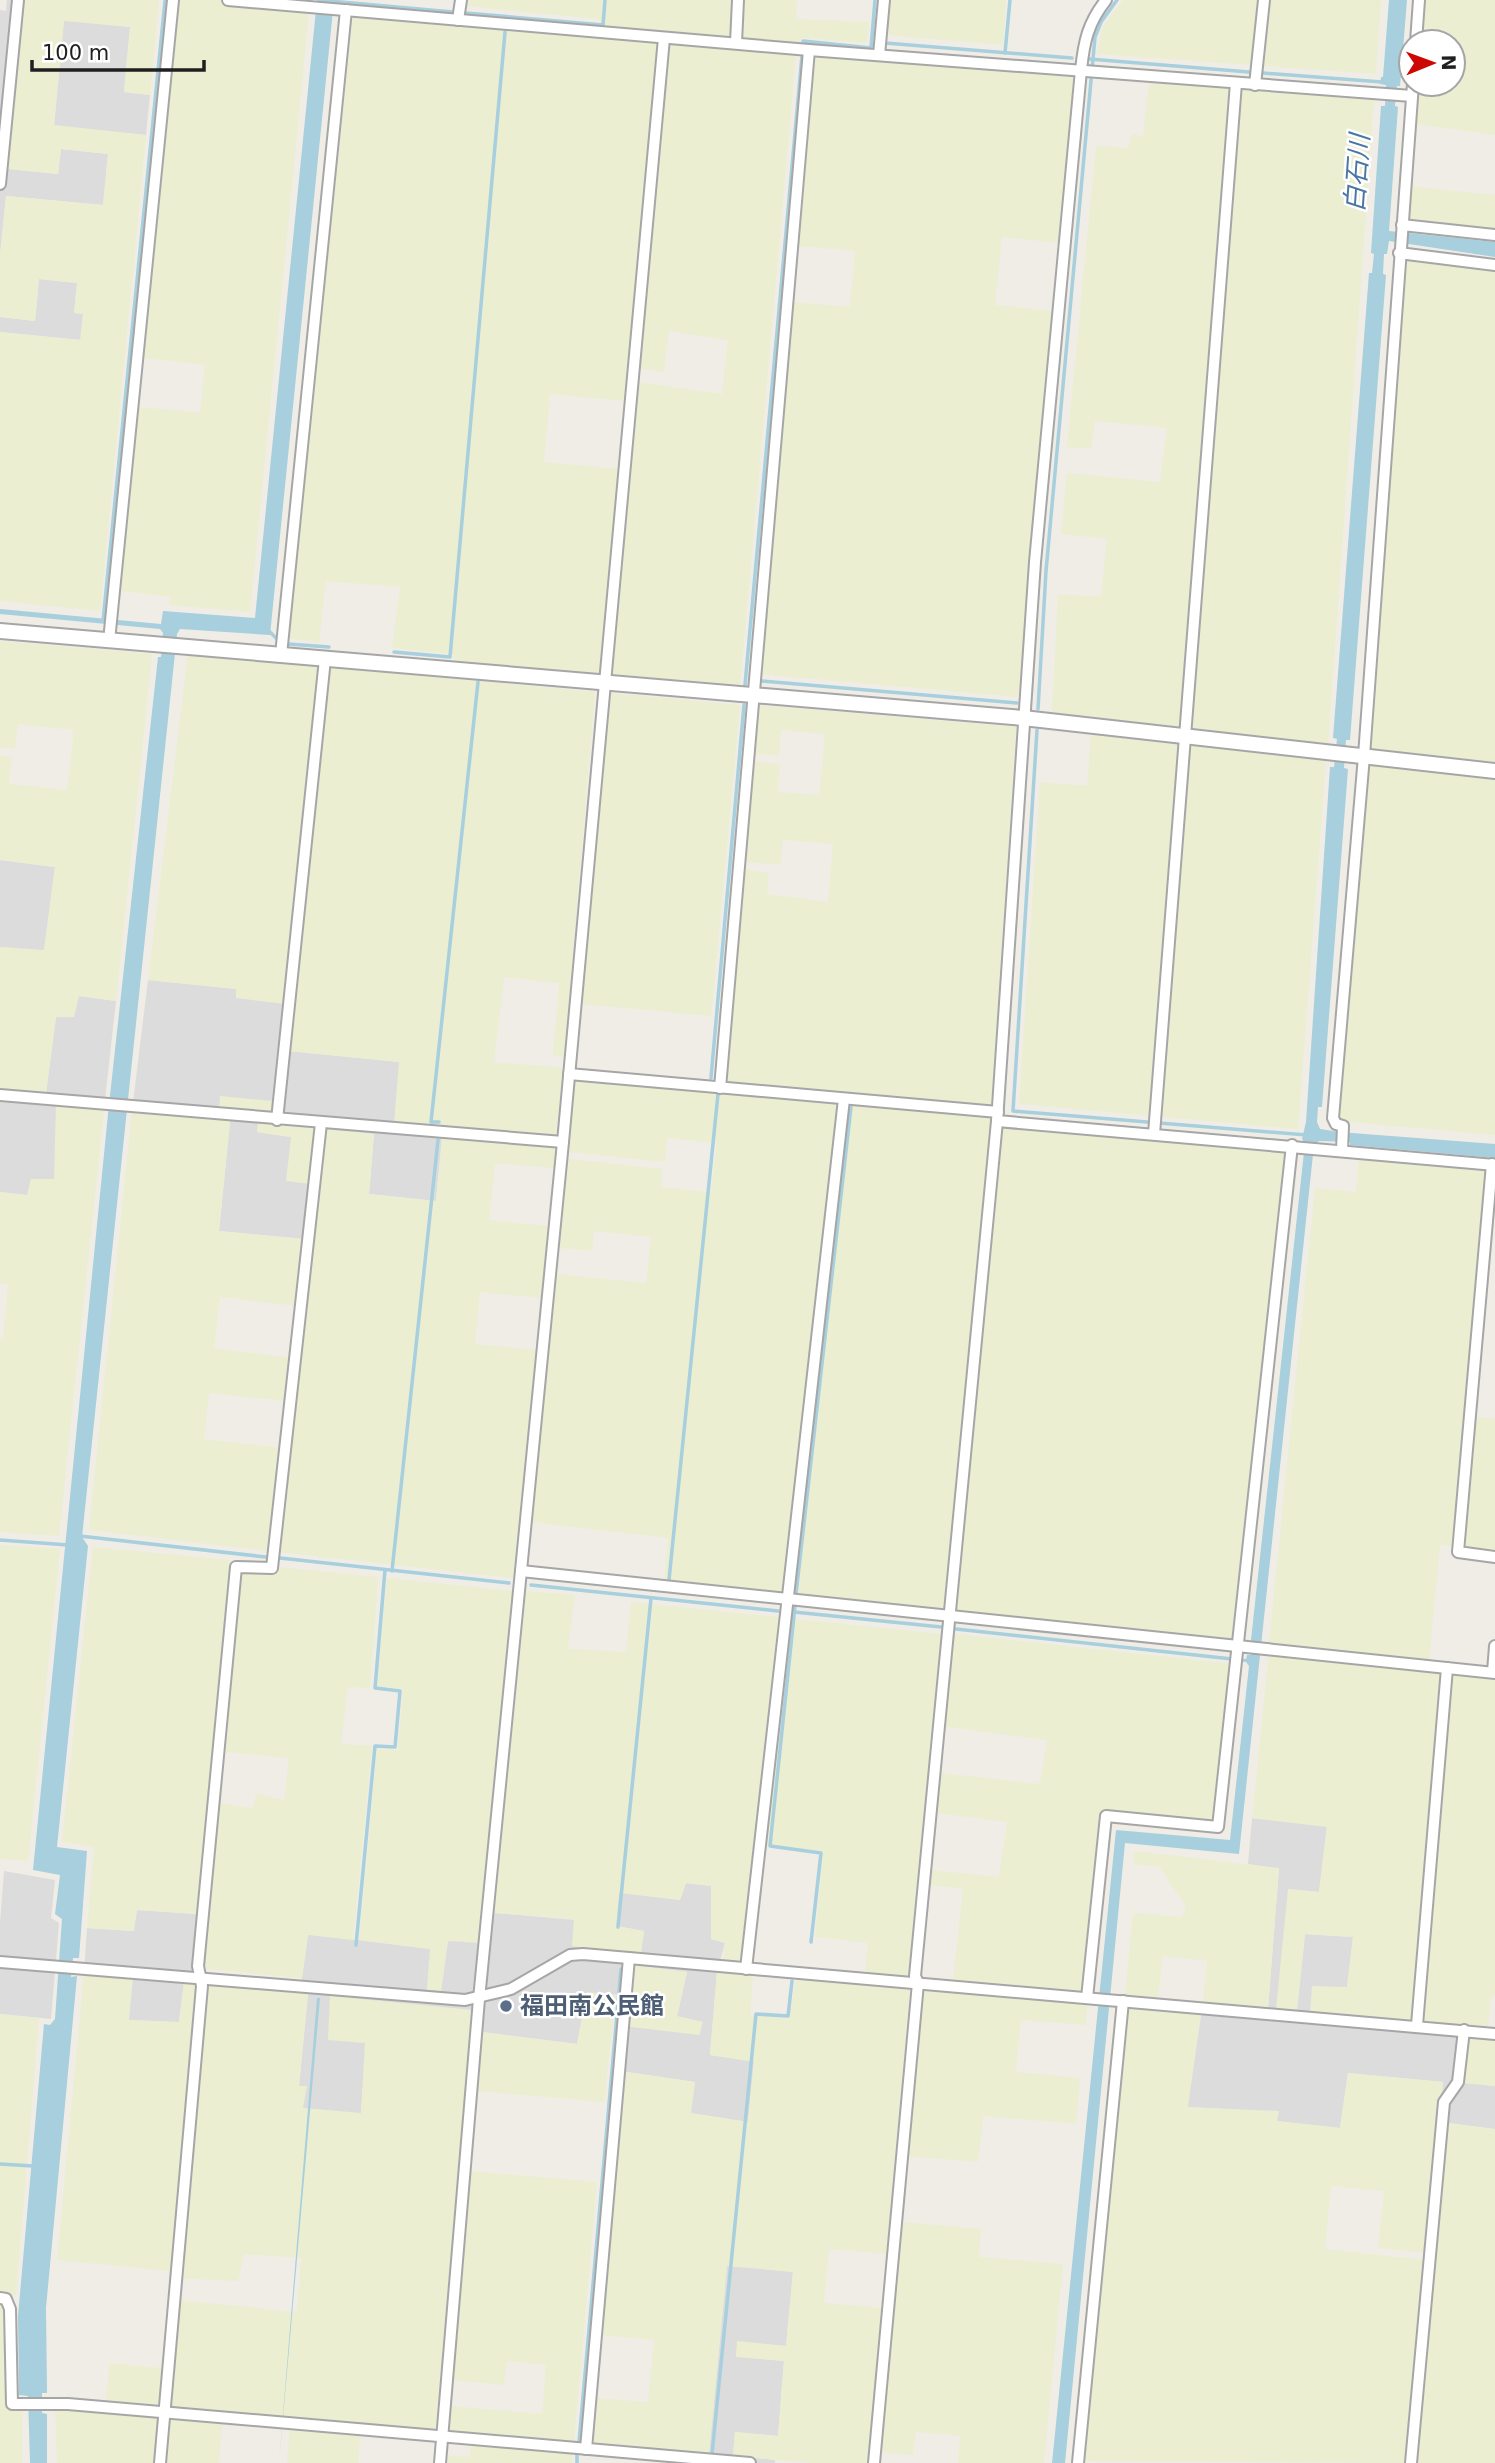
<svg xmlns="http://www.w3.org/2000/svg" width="1495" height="2463" font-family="'DejaVu Sans','Noto Sans JP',sans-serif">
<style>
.residential{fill:#dddcdc}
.farmland{fill:#ebeed1;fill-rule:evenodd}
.water{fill:#a7cfdd}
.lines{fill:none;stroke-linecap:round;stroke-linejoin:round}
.stream{stroke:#a7cfdd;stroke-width:3.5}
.minor-casing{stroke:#a6a6a6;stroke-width:14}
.tertiary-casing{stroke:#a6a6a6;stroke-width:18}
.minor{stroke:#fff;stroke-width:10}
.tertiary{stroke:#fff;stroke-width:14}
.service-dot{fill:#5c6f8a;stroke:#fff;stroke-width:2.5}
.labels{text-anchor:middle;stroke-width:5;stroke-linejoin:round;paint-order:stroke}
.service-label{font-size:24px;font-weight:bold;fill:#4e5e75;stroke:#fff;text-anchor:start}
.water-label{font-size:26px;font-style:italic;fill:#4976a7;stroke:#fff}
</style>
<rect width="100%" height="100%" fill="#f0ede6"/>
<g class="residential">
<path d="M7,0H25L9,169L58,174L61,149L108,154L103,205L6,196L0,255V10L6,11Z"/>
<path d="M64,20L130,27L124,92L150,95L146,135L54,126Z"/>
<path d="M39,279L77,283L74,313L83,314L81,340L0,332V317L35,321Z"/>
<path d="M0,860L55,867L44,951L0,947Z"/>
<path d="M148,980L237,989L236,997L294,1005L288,1051L400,1062L443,1127L436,1201L369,1194L374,1134L270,1124L271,1101L259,1114L257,1132L291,1137L319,1185L313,1240L219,1231L230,1122L132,1111Z"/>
<path d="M79,996L116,1001L104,1109L54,1179L27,1195L0,1192V1089L46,1093L56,1017Z"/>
<path d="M1252,1818L1327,1826L1319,1892L1288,1889L1297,2010L1305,1934L1353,1937L1347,1988L1310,2013L1470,2026L1462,2082L1495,2086V2129L1440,2122L1443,2082L1348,2073L1340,2128L1276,2121L1278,2112L1187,2107L1203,2003L1268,2008L1279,1869L1248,1864Z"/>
<path d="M4,1871L55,1880L51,1918L59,1923L51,2019L0,2014V1923Z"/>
<path d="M686,1883L712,1886L711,1939L725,1943L717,1972L710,2055L754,2061L748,2122L690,2113L695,2082L614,2070L619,2025L700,2034L702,2022L677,2017L687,1972L639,1966L644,1931L616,1926L619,1892L680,1900Z"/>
<path d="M137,1910L210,1915L205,1969L197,1983L184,1982L179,2022L129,2020L84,1973L87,1928L133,1931Z"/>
<path d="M485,1912L575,1920L625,1954L621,1995L587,1993L577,2044L471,2031L473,2010L366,2043L361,2114L303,2108L299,2086L308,1994L300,1992L308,1934L431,1949L427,1990H441L448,1941Z"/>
<path d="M727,2265L793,2272L786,2346L738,2342L736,2356L784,2361L778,2436L735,2432L733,2455L775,2460V2463H708Z"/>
</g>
<g class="farmland">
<path d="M25,0H159L150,95L124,92L130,27L64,21L54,125L146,135L100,611L0,601V332L80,340L83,314L74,313L77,283L39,279L35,321L0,317V255L6,196L103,205L108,154L61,149L58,174L8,169Z"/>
<path d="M179,0H300L299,11L309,12L250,612L169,605L170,597L121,591L139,407L200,413L205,365L144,358Z"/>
<path d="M466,0H797L796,19L869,22L867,43L803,38L796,43L608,29L598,19L465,6Z"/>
<path d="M889,0H1006L1003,45L886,35Z"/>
<path d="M1123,0H1381L1376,74L1097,54L1103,26Z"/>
<path d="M1425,0H1495V135L1416,124L1419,84H1453V42H1422Z"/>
<path d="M353,17L796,54L740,685L455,661L452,654L392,648L400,587L326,581L319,643L288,638ZM669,331L728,340L722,394L637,382L629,470L544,462L550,394L625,401L628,367L664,372Z"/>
<path d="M815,56L1076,76L1060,243L1002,237L995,305L1054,311L1018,697L760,674L793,302L850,307L855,251L798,246Z"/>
<path d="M1149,82L1374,100L1328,744L1052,712L1058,595L1101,596L1107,539L1061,534L1067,473L1160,482L1167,428L1095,421L1091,449L1067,447L1096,146L1128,148L1132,134L1143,136Z"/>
<path d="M1408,186L1495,195V231L1407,221Z"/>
<path d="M1405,258L1495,269V762L1367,748Z"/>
<path d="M0,641L152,654L116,1001L79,996L74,1017H56L46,1093L0,1089V947L44,950L55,867L0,860V756L12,757L9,784L67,790L74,730L18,724L15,749L0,747Z"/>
<path d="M188,654L595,692L564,1057L553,1055L559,983L504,977L494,1062L563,1068L556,1136L394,1123L399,1062L288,1051L293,1005L236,998V989L148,980Z"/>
<path d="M610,693L740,705L711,1016L582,1004Z"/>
<path d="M759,705L1016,727L991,1107L727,1084L745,869L769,873L767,894L828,902L833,844L783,840L780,865L746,862L754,762L780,764L778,792L819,795L825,734L781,730L779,756L755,754Z"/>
<path d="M1091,735L1326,759L1298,1129L1019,1104L1040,782L1087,786Z"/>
<path d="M1366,764L1495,779V1135L1338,1121Z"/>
<path d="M575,1078L992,1115L943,1611L664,1582L668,1538L532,1522L555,1274L646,1283L651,1237L594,1231L592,1251L558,1248L567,1159L662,1169L661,1187L711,1192L717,1143L667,1138L665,1162L567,1152Z"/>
<path d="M220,1096L272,1101L270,1115L219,1111Z"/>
<path d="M56,1104L104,1109L59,1536L0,1532V1339H3L8,1284L0,1283V1192L27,1195L31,1179H54Z"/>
<path d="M132,1111L230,1121L219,1231L304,1239L297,1306L220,1297L214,1348L291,1358L286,1401L209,1393L204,1439L281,1448L269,1551L89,1530Z"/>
<path d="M258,1123L374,1134L369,1194L436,1201L442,1139L556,1147L554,1168L495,1163L489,1220L548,1226L541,1298L480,1292L475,1344L536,1350L513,1578L279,1552L319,1185L286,1181L291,1137L257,1132Z"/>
<path d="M1003,1126L1287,1150L1235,1641L955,1612Z"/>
<path d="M1359,1155L1495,1168L1474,1417L1495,1419V1551L1440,1545L1429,1661L1269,1643L1315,1188L1356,1192Z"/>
<path d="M0,1545L60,1549L28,1861L0,1859Z"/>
<path d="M93,1547L230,1560L197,1914L137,1910L134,1931L87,1928L94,1847L62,1842Z"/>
<path d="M278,1567L378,1577L370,1688L348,1687L341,1744L372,1746L353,1940L308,1935L302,1978L205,1969L219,1803L253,1808L256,1794L284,1800L289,1758L224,1752L240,1570L276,1575Z"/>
<path d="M387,1578L513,1591L485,1912L480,1943L448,1941L441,1991L427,1990L430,1949L359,1940L377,1749L398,1750L403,1689L377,1686Z"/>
<path d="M526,1591L575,1595L568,1649L626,1652L631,1602L941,1634L908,1976L865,1973L868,1943L815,1937L823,1851L755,1843L741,1963L723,1961L725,1943L711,1939V1886L686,1883L680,1900L619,1893L616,1926L644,1931L641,1952L625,1954L572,1946L574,1919L494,1913Z"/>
<path d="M954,1634L1234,1664L1217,1824L1101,1813L1082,1992L953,1980L963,1889L930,1885L931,1870L999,1877L1007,1822L937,1813L941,1773L1040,1784L1047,1740L945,1727Z"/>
<path d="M1269,1653L1495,1677V1996L1491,1997L1488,2026L1310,2013L1312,1986L1347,1987L1353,1937L1305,1934L1297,2010L1276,2009L1288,1889L1319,1892L1327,1827L1252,1818Z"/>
<path d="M1135,1851L1279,1868L1268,2008L1203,2003L1207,1961L1163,1956L1158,1998L1125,1995L1133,1913L1182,1917L1186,1906L1159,1867L1133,1864Z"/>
<path d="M639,1966L687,1972L677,2016L703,2022L699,2035L623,2026L632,1968Z"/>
<path d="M717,1972L753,1976L750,2015L789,2019L796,1978L910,1987L886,2254L829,2249L824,2303L881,2308L868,2463H812L733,2456L735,2432L778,2436L784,2361L736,2357L737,2341L786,2346L793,2272L727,2266L709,2455L591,2445L595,2398L648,2402L654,2340L601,2335L625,2072L695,2082L691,2113L748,2122L754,2062L710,2055Z"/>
<path d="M84,1973L133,1978L129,2020L179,2022L184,1982L308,1993L299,2086H307L303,2108L361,2113L365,2043L328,2040L330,1996L473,2010L435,2430L106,2401L110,2363L161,2368L168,2299L297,2312L301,2258L244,2254L238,2281L170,2278V2271L57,2260Z"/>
<path d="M923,1990L1087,2004L1086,2025L1021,2020L1016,2072L1080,2078L1076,2124L983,2116L978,2162L908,2156Z"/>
<path d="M587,1992L616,1995L604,2102L477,2091L483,2032L577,2044Z"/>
<path d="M1128,2007L1201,2013L1188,2107L1279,2111L1277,2121L1340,2128L1348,2073L1443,2082L1427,2253L1378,2248L1384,2191L1331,2186L1325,2249L1426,2260L1406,2463L1082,2461Z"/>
<path d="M0,2014L39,2018L16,2295H3L9,2411H22V2463H0Z"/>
<path d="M1469,2037L1495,2038V2086L1462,2083Z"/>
<path d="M1447,2123L1495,2129V2463H1415Z"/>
<path d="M470,2171L597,2182L574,2442L448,2432L450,2406L542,2414L546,2365L507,2361L504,2385L452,2380Z"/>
<path d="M902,2222L981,2229L979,2257L1063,2264L1044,2463H958L960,2436L916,2432L913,2455L881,2452Z"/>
<path d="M55,2409L222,2423L219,2463H57Z"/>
<path d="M290,2429L360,2434L358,2463H287Z"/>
<path d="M471,2444L572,2453V2463H448V2456L470,2457Z"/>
</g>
<g class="water">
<path d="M317,0H334L270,635L180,629L177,634L82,1537L88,1546L57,1847L87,1851L79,1958H73L71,1977L77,1976L46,2308L47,2393H42V2413L47,2414V2463H30L28,2396L19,2395L18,2316L44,2024L50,2025L55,2019L62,1919L55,1914L60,1875L33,1870L108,1114L158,657H161L163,633L160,629L0,614V609L161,624L163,611L255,618Z"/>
<path d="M1389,0H1407L1400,86H1397L1395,106L1398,107L1389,231L1495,242V257L1389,241L1387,254H1384L1383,274L1386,275L1350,740H1346L1344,768L1348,769L1322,1107H1318L1317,1122L1320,1129L1339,1132L1495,1144V1158L1350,1145V1142L1319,1141L1314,1145L1239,1854L1125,1843L1065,2463H1052L1116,1830L1230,1840L1249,1666L1246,1662L1227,1660L1228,1657L1246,1659L1247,1655H1251L1254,1643L1251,1640L1305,1143L1302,1139L1306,1122L1330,767H1334L1337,739L1333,738L1369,273H1372L1374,254L1371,253L1381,106H1385L1386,85L1380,84L1381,77H1383Z"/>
<path d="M317,1998H320L279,2463Z"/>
</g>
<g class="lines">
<g class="stream">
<path d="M330,1L453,12"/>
<path d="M466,13L603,25L605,0"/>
<path d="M803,41L871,48L875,0"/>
<path d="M885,43L1072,58"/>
<path d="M1005,53L1010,0"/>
<path d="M1089,59L1249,72"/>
<path d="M1263,73L1382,82"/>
<path d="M103,621L165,1"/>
<path d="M268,630L276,638"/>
<path d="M288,644L329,647"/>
<path d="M394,652L450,657L505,32"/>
<path d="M762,681L1017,703"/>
<path d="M745,685L802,56"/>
<path d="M1038,709L1046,571L1095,37L1101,22L1117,0"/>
<path d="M1037,730L1013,1111L1307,1135"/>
<path d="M711,1078L744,705"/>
<path d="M439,1122H431L478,682"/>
<path d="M80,1536L266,1557"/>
<path d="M0,1540L68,1545"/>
<path d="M280,1558L509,1583"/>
<path d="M392,1571L438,1140"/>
<path d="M669,1580L718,1094"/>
<path d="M531,1585L778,1611"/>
<path d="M796,1594L851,1107"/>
<path d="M795,1606L770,1846L821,1853L811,1942"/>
<path d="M794,1612L941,1627"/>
<path d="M956,1629L1232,1659"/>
<path d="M618,1927L651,1598"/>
<path d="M356,1945L375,1746L395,1747L400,1691L375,1688L385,1570"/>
<path d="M0,2164L33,2166"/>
<path d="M579,2442L621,1969"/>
<path d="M712,2454L756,2014L788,2016L792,1981"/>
<path d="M577,2463V2454"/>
</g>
<defs>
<g id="minor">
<path d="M228,0L809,50L1412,96"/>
<path d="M458,20L461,0"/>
<path d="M1416,42L1419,0"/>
<path d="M736,43L738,0"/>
<path d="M879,55L884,0"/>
<path d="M1255,85L1264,0"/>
<path d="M0,184L18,0"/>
<path d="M1402,225L1495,235"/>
<path d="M1399,253L1495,265"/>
<path d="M109,641L173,0"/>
<path d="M281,655L346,10"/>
<path d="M569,1074L998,1112"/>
<path d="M720,1088L809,50"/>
<path d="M0,1095L563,1142"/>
<path d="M277,1120L325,659"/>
<path d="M997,1121L1495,1165"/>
<path d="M1154,1134L1236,83"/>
<path d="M1342,1150L1343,1126L1336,1124L1333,1118L1364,756L1413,84"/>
<path d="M1492,1164L1458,1552L1495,1557"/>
<path d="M521,1571L1495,1673"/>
<path d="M1493,1672L1495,1646"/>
<path d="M0,1962L465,2000L511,1989L570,1955L583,1954L1495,2034"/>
<path d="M746,1969L844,1099"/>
<path d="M1087,1998L1106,1816L1218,1827L1292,1145"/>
<path d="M1417,2025L1447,1668"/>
<path d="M0,2298L6,2299L10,2309L12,2404H68L750,2463"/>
<path d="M586,2449L629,1958"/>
<path d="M160,2463L202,1986L198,1966L236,1567L272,1568L321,1123"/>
<path d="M440,2463L479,1999L563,1142L664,38"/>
<path d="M874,2463L918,1983L915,1976L997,1121L1035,562L1081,70C1084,41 1088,23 1106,0"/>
<path d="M1078,2463L1123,2001"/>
<path d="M1411,2463L1444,2102L1458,2082L1464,2030"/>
</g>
<path id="tertiary" d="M0,631L1023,718L1495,771"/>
</defs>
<use href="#minor" class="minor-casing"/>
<use href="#tertiary" class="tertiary-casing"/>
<use href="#minor" class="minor"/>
<use href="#tertiary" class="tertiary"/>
</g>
<circle class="service-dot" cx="506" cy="2006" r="7"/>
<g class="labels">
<g class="service-label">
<text x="520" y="2014">福田南公民館</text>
</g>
<g class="water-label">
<text transform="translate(1357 173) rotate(-86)" y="9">白石川</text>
</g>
</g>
<g transform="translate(1432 63) rotate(89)"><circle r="33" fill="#ffffff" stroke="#a5a5a5" stroke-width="2"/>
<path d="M0-5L12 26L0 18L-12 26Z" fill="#cd0802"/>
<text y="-10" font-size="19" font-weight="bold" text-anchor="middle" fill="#1f1f1f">N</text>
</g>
<path d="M32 60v10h172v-10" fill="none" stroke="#1f1f1f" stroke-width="3.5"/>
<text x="42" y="60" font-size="21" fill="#1f1f1f" stroke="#ffffff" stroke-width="5" paint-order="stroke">100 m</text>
</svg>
